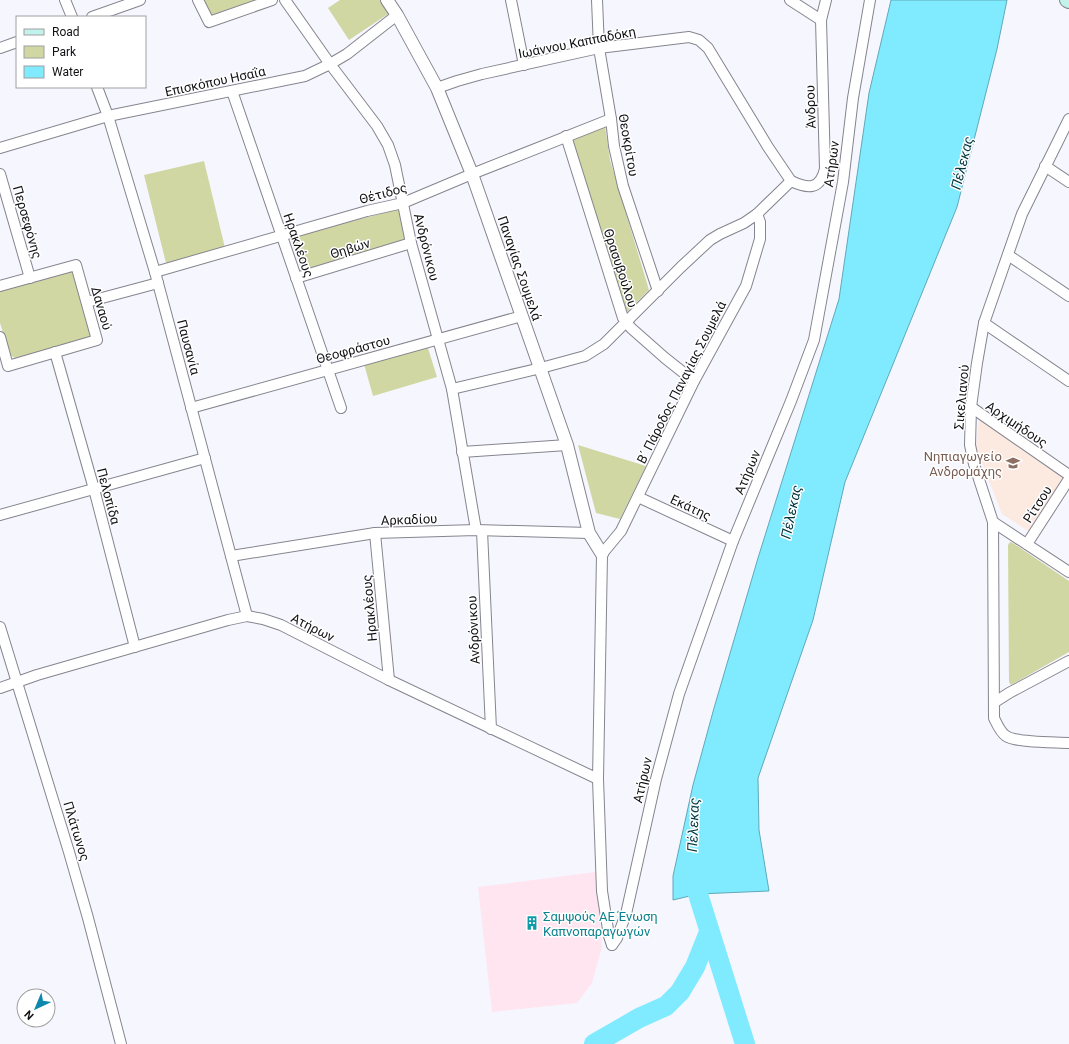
<svg xmlns="http://www.w3.org/2000/svg" width="1069" height="1044" font-family="Roboto,sans-serif">
<style>
.industrial{fill:#fee5ef}
.education{fill:#fce9e0}
.green{fill:#d1d7a2}
.water{fill:#80eaff;stroke:#5fa9b9}
.lines{fill:none;stroke-linecap:round;stroke-linejoin:round}
.river{stroke:#80eaff;stroke-width:20}
.minor-casing{stroke:#85858f;stroke-width:12}
.tertiary-casing{stroke:#85858f;stroke-width:14}
.secondary-casing{stroke:#85858f;stroke-width:16}
.minor{stroke:#fff;stroke-width:10}
.tertiary{stroke:#fff;stroke-width:12}
.secondary{stroke:#c1f3ec;stroke-width:14}
.labels{text-anchor:middle;stroke-width:3;stroke-linejoin:round;paint-order:stroke}
.street-label{font-size:13px;fill:#111115;stroke:#fff}
.education-label{font-size:13px;fill:#785e54;stroke:#fff;text-anchor:end}
.culture-label{font-size:13px;fill:#0d838f;stroke:#fff;text-anchor:start}
.water-label{font-size:14px;font-style:italic;fill:#023740;stroke:#fff}
</style>
<rect width="100%" height="100%" fill="#f6f6ff"/>
<path class="industrial" d="M596,872L602,947L592,983L577,1003L492,1012L478,887Z"/>
<path class="education" d="M979,419L1066,478L1030,532L1002,514L976,447Z"/>
<g class="green">
<path d="M204,0H256L211,15Z"/>
<path d="M340,0H381L391,12L349,40L328,8Z"/>
<path d="M605,126L610,160L649,290L625,314L571,141Z"/>
<path d="M204,161L225,248L166,263L144,175Z"/>
<path d="M399,209L402,212L405,240L303,270L301,268L291,240L292,237Z"/>
<path d="M70,270L74,273L92,336L89,340L15,358L10,355L0,323V290Z"/>
<path d="M427,345L437,377L373,396L364,364Z"/>
<path d="M578,445L646,466L620,519L596,513Z"/>
<path d="M1010,542L1013,543L1069,581V652L1011,685L1009,682L1008,545Z"/>
</g>
<path class="water" d="M891,0H1007L997,49L957,207L845,482L813,620L758,778L759,830L769,891L698,894L673,900V876L693,785L714,708L758,558L839,299L869,93Z"/>
<g class="lines">
<g class="river">
<path d="M691,869V877L698,894L745,1044"/>
<path d="M594,1044L639,1018L666,1006L680,992L695,967L709,932"/>
</g>
<defs>
<g id="minor">
<path d="M65,0L72,17"/>
<path d="M198,0L209,22L272,0"/>
<path d="M285,0L330,64L377,126L388,145L395,165L411,243L452,389L476,530"/>
<path d="M511,0L524,65"/>
<path d="M597,0L599,48L611,119L614,146L623,186L658,291"/>
<path d="M790,0L821,20"/>
<path d="M92,17L140,0"/>
<path d="M0,48L17,42"/>
<path d="M97,87L108,116L155,272L247,616"/>
<path d="M437,88L457,81L482,74L599,48L689,37L699,40L708,48L768,147L791,181"/>
<path d="M232,91L341,408"/>
<path d="M1069,119L1022,214L984,323L977,363L971,407L970,445L974,464L993,522L994,718C997,724 1000,732 1006,736C1017,743 1055,742 1069,743"/>
<path d="M566,136L623,318L631,328L665,358L694,381"/>
<path d="M0,148L108,116L305,76L330,64L347,54L397,15"/>
<path d="M1045,166L1069,182"/>
<path d="M0,174L30,278"/>
<path d="M791,181C808,189 820,190 825,169L821,20L826,0"/>
<path d="M1008,255L1069,296"/>
<path d="M155,272L367,211L403,203L472,174L611,119"/>
<path d="M296,278L411,243"/>
<path d="M0,286L76,265L97,340L8,366L0,337"/>
<path d="M87,302L158,283"/>
<path d="M984,323L1069,381"/>
<path d="M55,352L94,489L135,647"/>
<path d="M452,389L541,368L585,356L604,344L681,267L710,240L720,234L744,223L757,214L791,181"/>
<path d="M971,407L1069,475"/>
<path d="M191,408L522,316"/>
<path d="M462,452L567,445"/>
<path d="M638,497L733,541"/>
<path d="M0,515L205,458"/>
<path d="M993,522L1069,572"/>
<path d="M482,531L491,729"/>
<path d="M375,533L389,680"/>
<path d="M1027,544L1069,479"/>
<path d="M231,556L375,533L476,530L589,533"/>
<path d="M0,627L69,852L88,918L121,1044"/>
<path d="M0,688L37,675L228,620L247,616L263,619L281,625L389,680L598,779"/>
<path d="M995,702L1009,693L1069,661"/>
<path d="M612,945L617,938L626,914L656,779L679,694L733,541L791,401L814,340L843,182L853,98L870,0"/>
<path d="M612,945L609,936L602,891L598,779L602,554L621,531L694,381L746,286L760,239V222L757,214"/>
</g>
<path id="tertiary" d="M387,0L397,15L437,88L472,174L567,445L589,533L602,554"/>
<path id="secondary" d="M1067,0L1069,1"/>
</defs>
<use href="#minor" class="minor-casing"/>
<use href="#tertiary" class="tertiary-casing"/>
<use href="#secondary" class="secondary-casing"/>
<use href="#minor" class="minor"/>
<use href="#tertiary" class="tertiary"/>
<use href="#secondary" class="secondary"/>
</g>
<defs>
<symbol id="school-bare" viewBox="-9 -9 18 18"><path d="M0-5L7-2L0 1L-7-2ZM-4 1L0 2.5L4 1V4Q0 6-4 4Z" fill="#8d6e63" stroke="#fff" stroke-width="2.5" paint-order="stroke"/></symbol>
<symbol id="building-bare" viewBox="-9 -9 18 18"><path d="M-4-6H4V6H1V3H-1V6H-4ZM-2.5-4.3h1.7v1.8h-1.7ZM.8-4.3h1.7v1.8H.8ZM-2.5-1h1.7V.8h-1.7ZM.8-1h1.7V.8H.8Z" fill="#0f9aa8" stroke="#fff" stroke-width="2.5" paint-order="stroke"/></symbol>
</defs>
<g fill-rule="evenodd">
<use href="#school-bare" x="1003" y="453" width="20" height="20"/>
<use href="#building-bare" x="522" y="913" width="20" height="20"/>
</g>
<g class="labels">
<g class="street-label">
<text transform="translate(577 42) rotate(-11)" y="5">Ιωάννου Καππαδόκη</text>
<text transform="translate(215 81) rotate(-12)" y="5">Επισκόπου Ησαΐα</text>
<text transform="translate(810 107) rotate(-92)" y="5">Άνδρου</text>
<text transform="translate(629 145) rotate(80)" y="5">Θεοκρίτου</text>
<text transform="translate(831 164) rotate(-82)" y="5">Ατήρων</text>
<text transform="translate(383 193) rotate(-15)" y="5">Θέτιδος</text>
<text transform="translate(28 222) rotate(74)" y="5">Περσεφόνης</text>
<text transform="translate(299 245) rotate(71)" y="5">Ηρακλέους</text>
<text transform="translate(427 247) rotate(76)" y="5">Ανδρόνικου</text>
<text transform="translate(350 248) rotate(-17)" y="5">Θηβών</text>
<text transform="translate(520 268) rotate(71)" y="5">Παναγίας Σουμελά</text>
<text transform="translate(621 268) rotate(72)" y="5">Θρασυβούλου</text>
<text transform="translate(102 308) rotate(74)" y="5">Δαναού</text>
<text transform="translate(189 347) rotate(75)" y="5">Παυσανία</text>
<text transform="translate(353 349) rotate(-15)" y="5">Θεοφράστου</text>
<text transform="translate(681 382) rotate(-63)" y="5">Β΄ Πάροδος Παναγίας Σουμελά</text>
<text transform="translate(961 397) rotate(-85)" y="5">Σικελιανού</text>
<text transform="translate(1017 424) rotate(34)" y="5">Αρχιμήδους</text>
<text transform="translate(747 472) rotate(-67)" y="5">Ατήρων</text>
<text transform="translate(109 496) rotate(75)" y="5">Πελοπίδα</text>
<text transform="translate(1037 504) rotate(-57)" y="5">Ρίτσου</text>
<text transform="translate(691 507) rotate(25)" y="5">Εκάτης</text>
<text transform="translate(409 519) rotate(-2)" y="5">Αρκαδίου</text>
<text transform="translate(369 608) rotate(-95)" y="5">Ηρακλέους</text>
<text transform="translate(313 627) rotate(27)" y="5">Ατήρων</text>
<text transform="translate(473 630) rotate(-93)" y="5">Ανδρόνικου</text>
<text transform="translate(642 780) rotate(-77)" y="5">Ατήρων</text>
<text transform="translate(77 831) rotate(73)" y="5">Πλάτωνος</text>
</g>
<g class="education-label">
<text x="1002" y="461">Νηπιαγωγείο<tspan x="1002" dy="15">Ανδρομάχης</tspan></text>
</g>
<g class="culture-label">
<text x="543" y="921">Σαμψούς ΑΕ Ένωση<tspan x="543" dy="15">Καπνοπαραγωγών</tspan></text>
</g>
<g class="water-label">
<text transform="translate(962 163) rotate(-76)" y="5">Πέλεκας</text>
<text transform="translate(791 512) rotate(-78)" y="5">Πέλεκας</text>
<text transform="translate(693 825) rotate(-88)" y="5">Πέλεκας</text>
</g>
</g>
<rect x="16" y="16" width="130" height="72" fill="#ffffff" stroke="#a0a0a1"/>
<rect x="24" y="29" width="20" height="6" fill="#c1f3ec" stroke="#a0a0a1"/>
<text x="52" y="36" font-size="12" fill="#111115">Road</text>
<rect x="24" y="46" width="20" height="12" fill="#d1d7a2" stroke="#a0a0a1"/>
<text x="52" y="56" font-size="12" fill="#111115">Park</text>
<rect x="24" y="66" width="20" height="12" fill="#80eaff" stroke="#a0a0a1"/>
<text x="52" y="76" font-size="12" fill="#111115">Water</text>
<g transform="translate(36 1008) rotate(224)"><circle r="19" fill="#ffffff" stroke="#a0a0a1"/>
<path d="M0-3L7 15L0 10L-7 15Z" fill="#0b88ab"/>
<text y="-6" font-size="11" font-weight="bold" text-anchor="middle" fill="#111115">N</text>
</g>
</svg>
